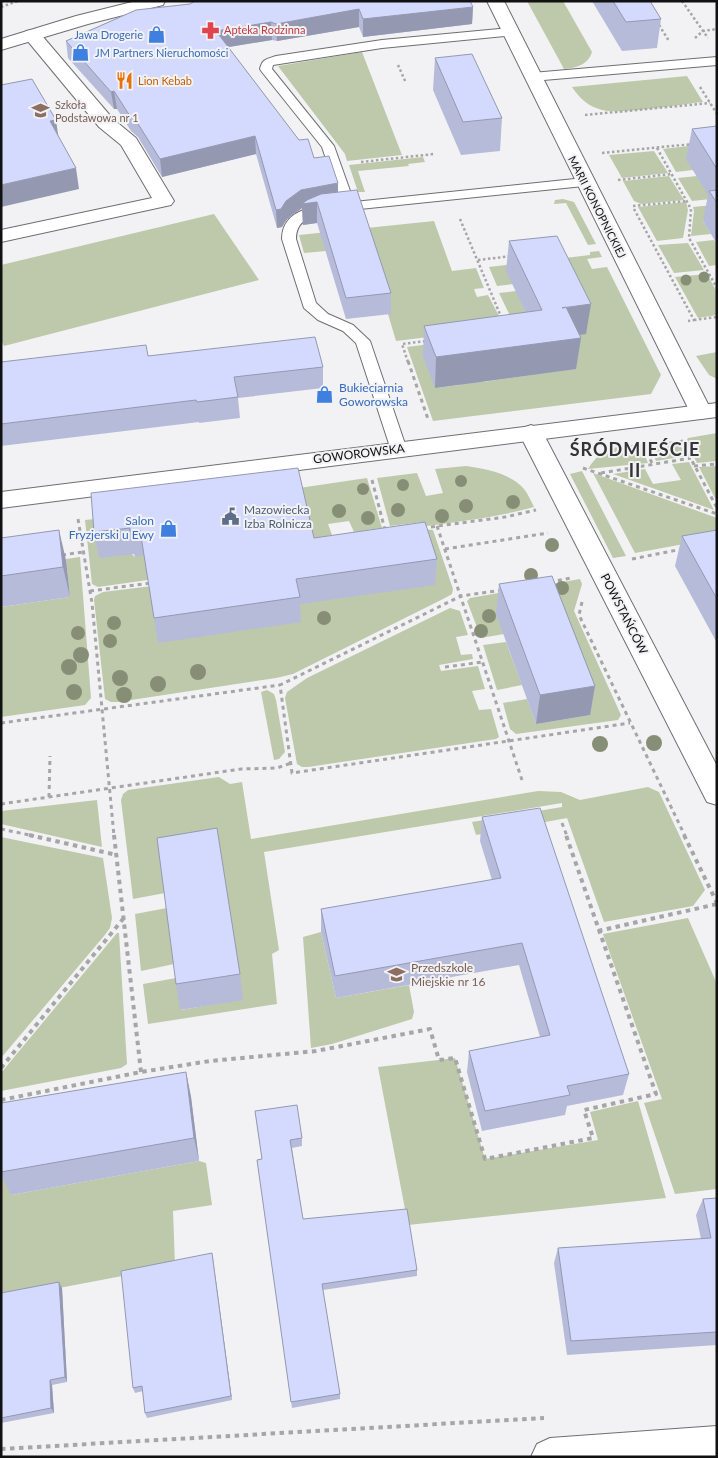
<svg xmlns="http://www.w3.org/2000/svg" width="718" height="1458" font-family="Lato,sans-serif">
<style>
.green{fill:#bdc9aa}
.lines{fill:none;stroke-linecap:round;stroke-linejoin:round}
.lane-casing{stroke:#6e6f71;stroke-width:2}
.street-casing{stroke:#6e6f71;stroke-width:2}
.secondary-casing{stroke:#6e6f71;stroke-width:2}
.path-far2{stroke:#a6a6a7;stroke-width:2.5;stroke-dasharray:2.5 2.5;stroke-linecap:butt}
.path-far1{stroke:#a6a6a7;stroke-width:3;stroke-dasharray:4 4;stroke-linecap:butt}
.path{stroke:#a6a6a7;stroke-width:4;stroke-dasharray:4.5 4.5;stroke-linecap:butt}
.lane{fill:#fff;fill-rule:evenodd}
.street{fill:#fff;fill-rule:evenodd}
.secondary{fill:#fff;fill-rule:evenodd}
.tree{fill:#878e76}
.wall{fill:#b6bbda}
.shaded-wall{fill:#9499b1}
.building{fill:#d4dafd;stroke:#9499b1}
.labels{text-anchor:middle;stroke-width:4;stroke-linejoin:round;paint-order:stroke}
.far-health-label{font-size:11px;fill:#be3a42;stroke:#f2f2f4;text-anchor:start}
.far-shop-label{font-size:11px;fill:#366cbe;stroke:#f2f2f4;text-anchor:end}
.far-food-label{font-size:11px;fill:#c56008;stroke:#f2f2f4;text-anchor:start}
.far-education-label{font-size:11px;fill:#785e54;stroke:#f2f2f4;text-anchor:start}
.far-street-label{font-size:11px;fill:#111112;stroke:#f2f2f4}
.shop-label{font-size:12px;fill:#366cbe;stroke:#f2f2f4;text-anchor:start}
.street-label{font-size:12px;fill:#111112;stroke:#f2f2f4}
.service-label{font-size:12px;fill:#4e5e75;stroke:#f2f2f4;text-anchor:start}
.education-label{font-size:12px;fill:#785e54;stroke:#f2f2f4;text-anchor:start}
.district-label{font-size:18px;font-weight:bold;letter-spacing:1px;fill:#343436;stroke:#f2f2f4}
</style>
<rect width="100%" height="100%" fill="#f2f2f4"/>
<g class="green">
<path d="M527,1H563L592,52C588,65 576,68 564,69Z"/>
<path d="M362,52L402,155L347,161L345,154L278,66Z"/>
<path d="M687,76L703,102C682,104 619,115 602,110C588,106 580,99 572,87Z"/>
<path d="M697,145L693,170L676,172L663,149Z"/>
<path d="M654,151L668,173L622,178L609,155Z"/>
<path d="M423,157L425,162L408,164L409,166L358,171L365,192H358L349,165Z"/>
<path d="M669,176L684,200L641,204L634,201L623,181Z"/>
<path d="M697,176L711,199L692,201L678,178Z"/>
<path d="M563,199L574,202L596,244L588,245L566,203L554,204L555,200Z"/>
<path d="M686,202L688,210L683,238L657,241L638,207Z"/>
<path d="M714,205L703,221L711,234L691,236L694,211L693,207Z"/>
<path d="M214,214L259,280L4,346L1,340V265Z"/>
<path d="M434,221L452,271L476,268L484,288L474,289L477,297L488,295L499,316L497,323L486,330L396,341L388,314H391L326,251L304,253L299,235Z"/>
<path d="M714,240L717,244V265L709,266L696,242Z"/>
<path d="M688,243L704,270L674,273L658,245Z"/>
<path d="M599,251L602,257L587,259L592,269L607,267L661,375L651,394L433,421L407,347L454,341L435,388L459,385L482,378L483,382L531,375L530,372L577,312L564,287L513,284L497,286L489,267L590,255V252Z"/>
<path d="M707,274L717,292V315L698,318L675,277Z"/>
<path d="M516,291L528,317L512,320L499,293Z"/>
<path d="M717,352V379L709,375L696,356Z"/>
<path d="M717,433V461L697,463L686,442L688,438Z"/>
<path d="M675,441L678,442L686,456L656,461L648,443Z"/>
<path d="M640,444L648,463L588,469C602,446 616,447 640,444Z"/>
<path d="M689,462L714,510L613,474L645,469L653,484L681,480L672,464Z"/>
<path d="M466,466C485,469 511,473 524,489C528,494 531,501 534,507C498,517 463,521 426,526L423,522L390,526L377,478L417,473L426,496L443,493L435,469Z"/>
<path d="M717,466V502L699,467Z"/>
<path d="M582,471L626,556L613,558L570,474Z"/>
<path d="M593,473L717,518V538L635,553Z"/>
<path d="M367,478L382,528L354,532L349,521L328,524L332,535L300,541L219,570L98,587L92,584L85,520L95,519L135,557L299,488Z"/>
<path d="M424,529L433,530L453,589L452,594L445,598L293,674L276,678L118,702H111L105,699L94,600L95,596L103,592L177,583L297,604Z"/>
<path d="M80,557L91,698L85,705L1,717V607L70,597L66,559Z"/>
<path d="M580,579L582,584L574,611L621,715L618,720L516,734L510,729L503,703L527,699L536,724L590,715L504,634L481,638L467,601L470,598Z"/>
<path d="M450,608L460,611L468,635L456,637L461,655L472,654L473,659L439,665L441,671L478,666L485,689L472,691L479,710L491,709L499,737L496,739L308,767H302L297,764L285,698L287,692L307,678Z"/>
<path d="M506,642L522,685L497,690L483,645Z"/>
<path d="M267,690L274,694L276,700L285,752L279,759L274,760L261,692Z"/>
<path d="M219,777L230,784L242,782L251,839L538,791L561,792L580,800L648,787L659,792L705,890L693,906L604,922L567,818L476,835L472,822L562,807V803L264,852L279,950L272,954L277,1004L148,1024L143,984L176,978L181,1010L243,999L165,893L133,899L121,800L123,794L128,790Z"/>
<path d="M97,800L102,847L1,824V811Z"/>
<path d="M1,837L103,858L112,918L110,928L104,936L1,1058Z"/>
<path d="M167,908L174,964L141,971L135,914Z"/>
<path d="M688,918L717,984V1189L675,1194L644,1103L662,1099L603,934Z"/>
<path d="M321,932L336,998L409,985L414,1012L412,1019L332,1044L311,1048L303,937Z"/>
<path d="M117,933H119L127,1064L121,1068L1,1091V1073Z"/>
<path d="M455,1058L485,1159L598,1140L590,1112L638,1101L666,1198L408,1225L378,1067Z"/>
<path d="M1,1107L11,1195L199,1161L206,1163L212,1205L173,1211L175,1266L1,1299Z"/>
</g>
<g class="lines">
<defs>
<g id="lane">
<path d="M510,28L516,32L514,35L382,48L273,65L272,69L334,146L354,202L584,178L591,182L584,186L321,213C307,217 296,223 296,239L316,303L328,314L353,325L370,341L407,450L405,454L399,455L393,454L391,450L356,343L343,331L318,320L304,308L282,239C282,208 318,205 341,203L322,147L262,72L260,69C262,59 267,59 276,56L382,40Z"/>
<path d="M717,57V65L532,81L526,77L532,73Z"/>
</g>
<g id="street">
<path d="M487,1H504L712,412L709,417L701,419L693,417L690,412Z"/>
<path d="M32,30L38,31L113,119L136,138L174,201L171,205L1,242V230L152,198L121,145L99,127L26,39L23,35L26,31Z"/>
<path d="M531,425L539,428L543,433L717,766V805L707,802L519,433L523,428Z"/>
<path d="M717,1426V1457H531L537,1444L550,1438Z"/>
</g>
<g id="secondary">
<path d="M136,1H165L163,5L88,24L1,50V39L76,16Z"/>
<path d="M717,403V417L1,508V492Z"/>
</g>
</defs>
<use href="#lane" class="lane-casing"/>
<use href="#street" class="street-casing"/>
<use href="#secondary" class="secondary-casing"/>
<g class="path-far2">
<path d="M682,1L708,38"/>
<path d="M1,7L18,1"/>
<path d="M659,25L669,41"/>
<path d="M695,38L703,31L717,29"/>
<path d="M398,65L406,83"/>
<path d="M700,87L717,114"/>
<path d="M585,115L710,103"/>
<path d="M657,148L691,209L689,238L717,288"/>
<path d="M602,153L693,144"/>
<path d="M361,162L434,154"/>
<path d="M618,180L672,174"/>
<path d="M633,206L687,201"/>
<path d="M634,209L694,320L688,321"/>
<path d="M460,219L502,319"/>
<path d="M478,260L512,256"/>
<path d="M694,320L717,317"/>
<path d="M408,362L402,344L426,341"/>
</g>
<g class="path-far1">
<path d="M408,361L428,419"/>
<path d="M681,440L717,508"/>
<path d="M643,445L653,465"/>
<path d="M694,466L717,464"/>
<path d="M583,468L717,514"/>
<path d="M601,473L691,458"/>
<path d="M372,480L385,530"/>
<path d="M78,519L92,603L114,836"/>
<path d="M437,526L522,780"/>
<path d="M423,528L505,517L536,510"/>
<path d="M445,549L548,533"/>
<path d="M62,555L83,552"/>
<path d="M632,559L682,549"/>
<path d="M550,582L571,578"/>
<path d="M502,590L461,596L280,685L292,773L630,723"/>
<path d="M90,591L151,583"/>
<path d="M582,602L579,615L685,836"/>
<path d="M445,667L483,662"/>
<path d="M1,723L280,685"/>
<path d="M49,797L50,756"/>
<path d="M1,804L241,769L277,768L291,763"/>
<path d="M562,823L567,836"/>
<path d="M1,829L34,836"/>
</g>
<g class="path">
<path d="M29,835L117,855"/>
<path d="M114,835L141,1072"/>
<path d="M684,835L717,903"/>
<path d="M598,931L717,904"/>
<path d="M1,1068L123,919"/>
<path d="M1,1100L141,1072L210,1061L316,1051L430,1029L439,1060L455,1058L485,1159L593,1138L584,1110L656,1094L566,835"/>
<path d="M1,1449L544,1418"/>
</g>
<use href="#lane" class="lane"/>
<use href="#street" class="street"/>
<use href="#secondary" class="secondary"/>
</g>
<g class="tree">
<circle cx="704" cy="277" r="5.5"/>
<circle cx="686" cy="280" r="5.5"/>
<circle cx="461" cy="481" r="6"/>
<circle cx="403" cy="485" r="6"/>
<circle cx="363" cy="489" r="6"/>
<circle cx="513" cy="502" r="7"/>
<circle cx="466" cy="506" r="7"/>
<circle cx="398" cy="510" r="7"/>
<circle cx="339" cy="511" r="7"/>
<circle cx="442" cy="516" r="7"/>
<circle cx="368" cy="518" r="7"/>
<circle cx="552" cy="545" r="7"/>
<circle cx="531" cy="575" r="7"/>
<circle cx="562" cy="588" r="7"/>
<circle cx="489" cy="616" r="7"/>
<circle cx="324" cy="618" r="7"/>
<circle cx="114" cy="623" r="7"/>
<circle cx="481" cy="631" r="7"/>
<circle cx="78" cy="633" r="7"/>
<circle cx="110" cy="641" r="7"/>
<circle cx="81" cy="655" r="8"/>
<circle cx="69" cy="667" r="8"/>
<circle cx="198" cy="672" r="8"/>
<circle cx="120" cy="678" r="8"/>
<circle cx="158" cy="684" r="8"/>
<circle cx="74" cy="692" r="8"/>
<circle cx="124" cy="695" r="8"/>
<circle cx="654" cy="743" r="8"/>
<circle cx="600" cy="744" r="8"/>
</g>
<g class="wall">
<path d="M592,1H650L661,19L657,48L622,51Z"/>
<path d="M473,7L472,24L363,37L359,27L277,41L272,40L228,47L299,140L314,158L338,192L391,293V314L346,319L317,223L303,225L302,208L287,219L282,227L277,228L256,154L162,177L138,137L131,131L117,109H114L68,58L66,41L136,10Z"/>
<path d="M435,58L502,118L500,151L461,155L433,90Z"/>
<path d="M717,126V244L703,221L708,195L686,159L692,129Z"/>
<path d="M509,241L586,334L579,335L581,338L576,369L435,388L423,356L424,326L526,313L506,271Z"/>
<path d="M1,362L323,367V388L238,398L240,418L199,423V422L1,446Z"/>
<path d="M91,493L314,538L437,559L435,585L300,604L301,622L158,643L144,555L135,557L134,554L99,558L94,532Z"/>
<path d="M717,530V643L675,566L682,536Z"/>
<path d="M1,538L66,560L70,597L1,607Z"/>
<path d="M499,584L595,686L590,715L536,724L496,614Z"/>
<path d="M482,817L629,1074L623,1095L567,1106L565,1115L482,1131L467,1072L469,1051L540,1037L519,965L336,998L321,932V909L492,880L480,841Z"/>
<path d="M240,974L243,1000L180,1010L176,984Z"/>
<path d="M186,1072L191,1097L199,1161L11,1195L1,1174V1103Z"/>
<path d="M255,1111L302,1138V1146L292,1148L303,1219L417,1270V1276L323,1290L340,1394V1399L292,1408L257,1160L262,1159Z"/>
<path d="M717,1198V1345L567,1355L554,1263L558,1248L701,1239L696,1215L703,1199Z"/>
<path d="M213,1259L232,1400L147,1418L145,1413L143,1391L135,1393L133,1388Z"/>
<path d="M62,1288L67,1382L52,1385L54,1413L1,1423V1293Z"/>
</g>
<g class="shaded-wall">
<path d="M473,7L472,24L363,37V19Z"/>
<path d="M359,9V27L277,41L276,24Z"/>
<path d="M271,22L272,40L217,49L216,31Z"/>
<path d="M114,91L117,109H114L111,92Z"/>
<path d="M56,120L59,141L50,121Z"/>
<path d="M255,136L256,154L162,177L160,159Z"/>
<path d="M76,168L79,189L1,207V185Z"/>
<path d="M338,183V201L317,202V223L303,225L302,208L287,219L282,227L277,228L276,210L286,201L301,190Z"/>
<path d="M591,304L586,334L559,338L562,308Z"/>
<path d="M581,338L576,369L435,388L436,357Z"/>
<path d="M59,530L66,560L70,597L63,567Z"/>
<path d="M595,686L590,715L536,724L540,695Z"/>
<path d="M186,1072L191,1097L199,1161L194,1138Z"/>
<path d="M212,1253L213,1259L232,1400L231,1396Z"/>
<path d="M59,1282L62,1288L67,1382L65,1377Z"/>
<path d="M50,1380L52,1385L54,1413L51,1408Z"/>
</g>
<g class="building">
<path d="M195,1H470L473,7L363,19L359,9L276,24L271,22L216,31L299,140L308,139L314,158L329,156L338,183L301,190L286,201L281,209L276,210L255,136L160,159L135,119L128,113L114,91L111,92L66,41L136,10L190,4Z"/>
<path d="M613,1H650L661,19L626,22Z"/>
<path d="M472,54L502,118L463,122L435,58Z"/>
<path d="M32,79L56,120L50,121L76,168L1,185V85Z"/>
<path d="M717,126V169L692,129Z"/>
<path d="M357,190L391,293L346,298L317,202L302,204L307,200L321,194Z"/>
<path d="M717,190V203L709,191Z"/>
<path d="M557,236L591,304L562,308L566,307L581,338L436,357L424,326L542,310L509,241Z"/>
<path d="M315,337L323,367L234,377L238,397L197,402L196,400L1,424V362L146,345L148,356Z"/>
<path d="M298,468L314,538L425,522L437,559L296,579L300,597L154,618L140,530L130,531V528L94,532L91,493Z"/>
<path d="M59,530L63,567L1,576V538Z"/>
<path d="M717,530V599L682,536Z"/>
<path d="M552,576L595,686L540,695L499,584Z"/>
<path d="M540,808L629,1074L567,1086L570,1095L485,1111L469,1051L550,1035L522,943L335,976L321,909L501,878L482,817Z"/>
<path d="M217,828L240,974L176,984L157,838Z"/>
<path d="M186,1072L194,1138L1,1172V1103Z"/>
<path d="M297,1105L302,1138L290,1140L303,1219L407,1209L417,1270L322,1284L340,1394L291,1402L257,1160L262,1159L255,1111Z"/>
<path d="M717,1198V1332L571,1341L558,1248L711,1238L703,1199Z"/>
<path d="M212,1253L231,1396L145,1413L142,1386L133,1388L121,1271Z"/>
<path d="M59,1282L65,1377L50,1380L51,1408L1,1418V1293Z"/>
</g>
<defs>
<symbol id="pharmacy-bare" viewBox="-9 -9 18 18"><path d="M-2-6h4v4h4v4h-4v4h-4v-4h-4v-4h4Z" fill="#e0444e" stroke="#f2f2f4" stroke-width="2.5" paint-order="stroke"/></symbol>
<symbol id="shop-bare" viewBox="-9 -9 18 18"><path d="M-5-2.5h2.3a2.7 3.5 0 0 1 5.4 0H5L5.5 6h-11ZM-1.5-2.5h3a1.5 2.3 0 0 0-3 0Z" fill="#3f7fe0" stroke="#f2f2f4" stroke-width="2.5" paint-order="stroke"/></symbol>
<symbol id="restaurant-bare" viewBox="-9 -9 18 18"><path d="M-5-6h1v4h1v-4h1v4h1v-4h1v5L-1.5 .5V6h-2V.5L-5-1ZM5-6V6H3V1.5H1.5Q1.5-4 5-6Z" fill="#e8710a" stroke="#f2f2f4" stroke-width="2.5" paint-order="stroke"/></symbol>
<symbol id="school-bare" viewBox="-9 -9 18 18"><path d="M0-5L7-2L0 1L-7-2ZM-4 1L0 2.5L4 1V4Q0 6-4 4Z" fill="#8d6e63" stroke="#f2f2f4" stroke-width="2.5" paint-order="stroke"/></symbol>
<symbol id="civic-bare" viewBox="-9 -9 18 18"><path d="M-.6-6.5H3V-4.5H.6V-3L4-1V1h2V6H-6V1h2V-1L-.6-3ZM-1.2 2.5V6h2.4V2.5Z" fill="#5c6f8a" stroke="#f2f2f4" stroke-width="2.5" paint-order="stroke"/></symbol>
</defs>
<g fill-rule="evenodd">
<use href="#pharmacy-bare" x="198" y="18" width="25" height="25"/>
<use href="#shop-bare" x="144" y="22" width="25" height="25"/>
<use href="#shop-bare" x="68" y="40" width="25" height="25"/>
<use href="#restaurant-bare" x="112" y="68" width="25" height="25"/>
<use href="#school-bare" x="28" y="98" width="25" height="25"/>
<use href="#shop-bare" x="312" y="382" width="25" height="25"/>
<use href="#civic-bare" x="218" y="504" width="25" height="25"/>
<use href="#shop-bare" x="156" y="516" width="25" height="25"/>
<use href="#school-bare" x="384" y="962" width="25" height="25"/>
</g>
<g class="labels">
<g class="far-health-label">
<text x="224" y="34">Apteka Rodzinna</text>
</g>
<g class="far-shop-label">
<text x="143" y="39">Jawa Drogerie</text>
<text x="95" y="57" text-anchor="start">JM Partners Nieruchomości</text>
</g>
<g class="far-food-label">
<text x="138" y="85">Lion Kebab</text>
</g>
<g class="far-education-label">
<text x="55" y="109">Szkoła<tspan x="55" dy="13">Podstawowa nr 1</tspan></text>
</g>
<g class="far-street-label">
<text transform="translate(597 207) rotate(63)" y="4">MARII KONOPNICKIEJ</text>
</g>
<g class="shop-label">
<text x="339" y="392">Bukieciarnia<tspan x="339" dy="14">Goworowska</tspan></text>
<text x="154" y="525" text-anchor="end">Salon<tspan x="154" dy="14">Fryzjerski u Ewy</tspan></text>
</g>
<g class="street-label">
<text transform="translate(359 454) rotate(-7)" y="4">GOWOROWSKA</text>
<text transform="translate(624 614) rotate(63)" y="4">POWSTAŃCÓW</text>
</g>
<g class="service-label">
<text x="244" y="514">Mazowiecka<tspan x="244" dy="14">Izba Rolnicza</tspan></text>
</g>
<g class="education-label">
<text x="411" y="972">Przedszkole<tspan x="411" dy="14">Miejskie nr 16</tspan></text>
</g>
<g class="district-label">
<text x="635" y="456">ŚRÓDMIEŚCIE<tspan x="635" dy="21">II</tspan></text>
</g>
</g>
<rect width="718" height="1458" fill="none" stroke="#111112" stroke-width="5"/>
</svg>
